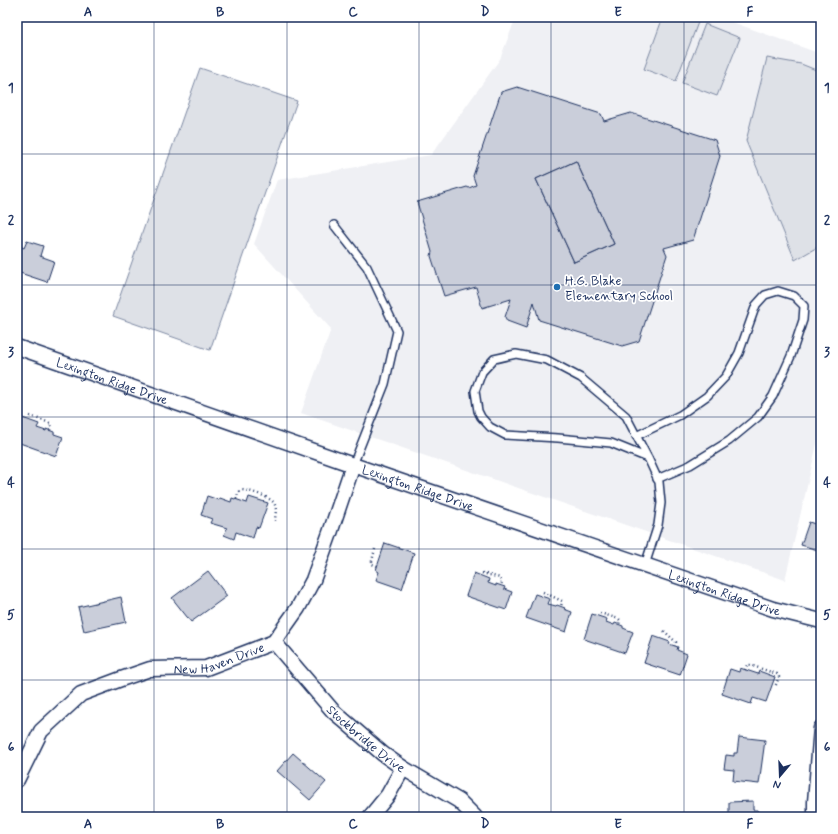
<svg xmlns="http://www.w3.org/2000/svg" width="838" height="834" font-family="Mynerve,sans-serif">
<style>
.built{fill:#eff0f4}
.green{fill:#dee1e7;stroke:#7c88a2}
.building{fill:#caceda;stroke:#1b2f5e;fill-rule:evenodd}
.lines{fill:none;stroke-linecap:round;stroke-linejoin:round}
.lane-casing{stroke:#1b2f5e;stroke-width:10}
.street-casing{stroke:#1b2f5e;stroke-width:17}
.path{stroke:#1b2f5e;stroke-width:2.5;stroke-dasharray:1 3;stroke-linecap:butt}
.lane{stroke:#fff;stroke-width:7}
.street{stroke:#fff;stroke-width:14}
.grid{fill:none;stroke:#1b2f5e;stroke-width:1;stroke-opacity:0.55}
.poi-dot{fill:#1f6fb2;stroke:#fff;stroke-width:1.5}
.labels{text-anchor:middle;stroke-width:3.5;stroke-linejoin:round;paint-order:stroke}
.poi-label{font-size:13px;fill:#1b2f5e;stroke:#fff;text-anchor:start}
.street-label{font-size:13px;fill:#1b2f5e;stroke:#fff}
.neatline{fill:none;stroke:#1b2f5e;stroke-width:1.5}
.grid-label{font-size:13px;text-anchor:middle;font-weight:bold;fill:#1b2f5e}
</style>
<rect width="100%" height="100%" fill="#fff"/>
<filter id="ink" filterUnits="userSpaceOnUse"><feTurbulence type="fractalNoise" baseFrequency=".025" numOctaves="2"/><feDisplacementMap in="SourceGraphic" scale="8" xChannelSelector="R" yChannelSelector="G"/><feConvolveMatrix kernelMatrix="1 2 1 2 8 2 1 2 1" color-interpolation-filters="sRGB"/></filter>
<g filter="url(#ink)">
<path class="built" d="M516,17H718L821,54V427L785,580L301,413L331,329L254,244L277,180L431,155L500,59Z"/>
<g class="green">
<path d="M663,17H700L676,81L644,69Z"/>
<path d="M705,24L740,38L717,96L682,83Z"/>
<path d="M767,58L801,64L821,72V245L795,260L746,141Z"/>
<path d="M200,68L297,101L210,350L113,316Z"/>
</g>
<g class="building">
<path d="M517,87L601,114L604,121L631,113L715,140L720,156L693,240L664,248L667,255L639,341L622,346L539,320L534,302L526,328L507,321L505,317L511,299L482,308L476,287L444,296L431,256L432,252L417,202L467,187L469,188L476,185L473,176L501,92ZM576,161L614,244L574,262L536,179Z"/>
<path d="M576,161L614,244L574,262L536,179Z"/>
<path d="M27,241L43,246L40,256L54,261L47,282L17,272V245L24,248Z"/>
<path d="M17,416L39,424L37,428L46,431V429L54,432V434L63,437L56,456L17,442Z"/>
<path d="M207,496L219,500L220,498L231,502L232,498L247,503L249,497L268,503L259,528L256,527L253,538L236,532L234,539L224,535L227,528L210,523L212,519L201,515Z"/>
<path d="M809,522L821,526V551L801,545Z"/>
<path d="M385,543L414,553L402,589L376,580L379,572L376,570Z"/>
<path d="M208,571L227,596L191,622L172,598Z"/>
<path d="M474,573L489,579L488,583L496,586V584L505,587L504,589L512,592L506,610L466,596Z"/>
<path d="M535,594L550,599L548,604L556,606L557,605L565,608L564,609L572,612L566,632L526,618Z"/>
<path d="M121,597L126,622L84,631L78,607Z"/>
<path d="M592,614L607,619L606,622L614,625L615,623L623,626V628L633,632L625,653L584,639Z"/>
<path d="M653,636L670,642L669,644L678,647L677,650L687,654L680,675L644,663Z"/>
<path d="M740,668L758,674L759,671L775,677L766,702L753,698L751,704L722,694L730,669L739,672Z"/>
<path d="M739,737L765,740L759,784L733,781L734,770L724,769L726,755L734,756V753H737Z"/>
<path d="M293,753L326,782L310,800L277,771Z"/>
<path d="M753,801V810H758V817H723H729V802Z"/>
</g>
<g class="lines">
<defs>
<g id="lane">
<path d="M334,225L367,267L397,331L385,384L353,465"/>
<path d="M636,436L680,415L707,396L726,376L739,353L756,305L765,295L778,291L794,296L804,306L803,320L791,356L773,396L758,417L729,441L690,465L657,479"/>
<path d="M645,565L658,525L661,503L659,482L648,458L626,416L581,378L547,360L516,354L494,359L482,372L475,391L478,411L481,417L490,427L505,435L558,438L611,443L648,458"/>
</g>
<g id="street">
<path id="s1" d="M17,347L353,465L773,609L821,621"/>
<path id="s2" d="M274,642L333,711L383,754L403,768L459,801L475,817"/>
<path id="s3" d="M17,780L41,731L81,694L121,679L150,669L206,668L274,642L298,608L313,580L330,533L353,465"/>
<path d="M370,817L388,795L403,768"/>
<path d="M815,817V802L821,728"/>
</g>
</defs>
<use href="#lane" class="lane-casing"/>
<use href="#street" class="street-casing"/>
<g class="path">
<path d="M30,416L50,423L51,424L50,431"/>
<path d="M236,499L238,494L241,490C248,490 273,497 275,505C277,509 275,516 275,521"/>
<path d="M375,549L372,561V564L377,566"/>
<path d="M482,573L500,578L502,582L501,585"/>
<path d="M543,592L562,601L561,607"/>
<path d="M600,613L619,619L620,620L619,625"/>
<path d="M664,631L676,642L675,646"/>
<path d="M745,670L747,665H750L777,674L779,677L775,687"/>
</g>
<use href="#lane" class="lane"/>
<use href="#street" class="street"/>
</g>
</g>
<path class="grid" d="M154,17V817M287,17V817M419,17V817M551,17V817M684,17V817M17,154H821M17,285H821M17,417H821M17,549H821M17,680H821"/>
<circle class="poi-dot" cx="557" cy="287" r="4"/>
<g class="labels">
<g class="poi-label">
<text x="565" y="285">H.G. Blake<tspan x="565" dy="15">Elementary School</tspan></text>
</g>
<g class="street-label">
<text dy="5" stroke="none"><textPath href="#s1" startOffset="101">Lexington Ridge Drive</textPath></text>
<text dy="5" stroke="none"><textPath href="#s1" startOffset="425">Lexington Ridge Drive</textPath></text>
<text dy="5" stroke="none"><textPath href="#s1" startOffset="749">Lexington Ridge Drive</textPath></text>
<text dy="5" stroke="none"><textPath href="#s3" startOffset="253">New Haven Drive</textPath></text>
<text dy="5" stroke="none"><textPath href="#s2" startOffset="134">Stockbridge Drive</textPath></text>
</g>
</g>
<rect width="838" height="834" fill="none" stroke="#fff" stroke-width="44"/>
<g transform="translate(780 776) rotate(199)" stroke="#ffffff" stroke-width="3" paint-order="stroke">
<path d="M0-3L7 15L0 10L-7 15Z" fill="#1b2f5e"/>
<text y="-6" font-size="11" font-weight="bold" text-anchor="middle" fill="#1b2f5e">N</text>
</g>
<rect x="22" y="22" width="794" height="790" class="neatline"/>
<g class="grid-label">
<text x="88" y="16">A</text>
<text x="220" y="16">B</text>
<text x="353" y="16">C</text>
<text x="485" y="16">D</text>
<text x="618" y="16">E</text>
<text x="750" y="16">F</text>
<text x="11" y="92">1</text>
<text x="827" y="92">1</text>
<text x="11" y="224">2</text>
<text x="827" y="224">2</text>
<text x="11" y="356">3</text>
<text x="827" y="356">3</text>
<text x="11" y="487">4</text>
<text x="827" y="487">4</text>
<text x="11" y="619">5</text>
<text x="827" y="619">5</text>
<text x="11" y="751">6</text>
<text x="827" y="751">6</text>
<text x="88" y="828">A</text>
<text x="220" y="828">B</text>
<text x="353" y="828">C</text>
<text x="485" y="828">D</text>
<text x="618" y="828">E</text>
<text x="750" y="828">F</text>
</g>
</svg>
